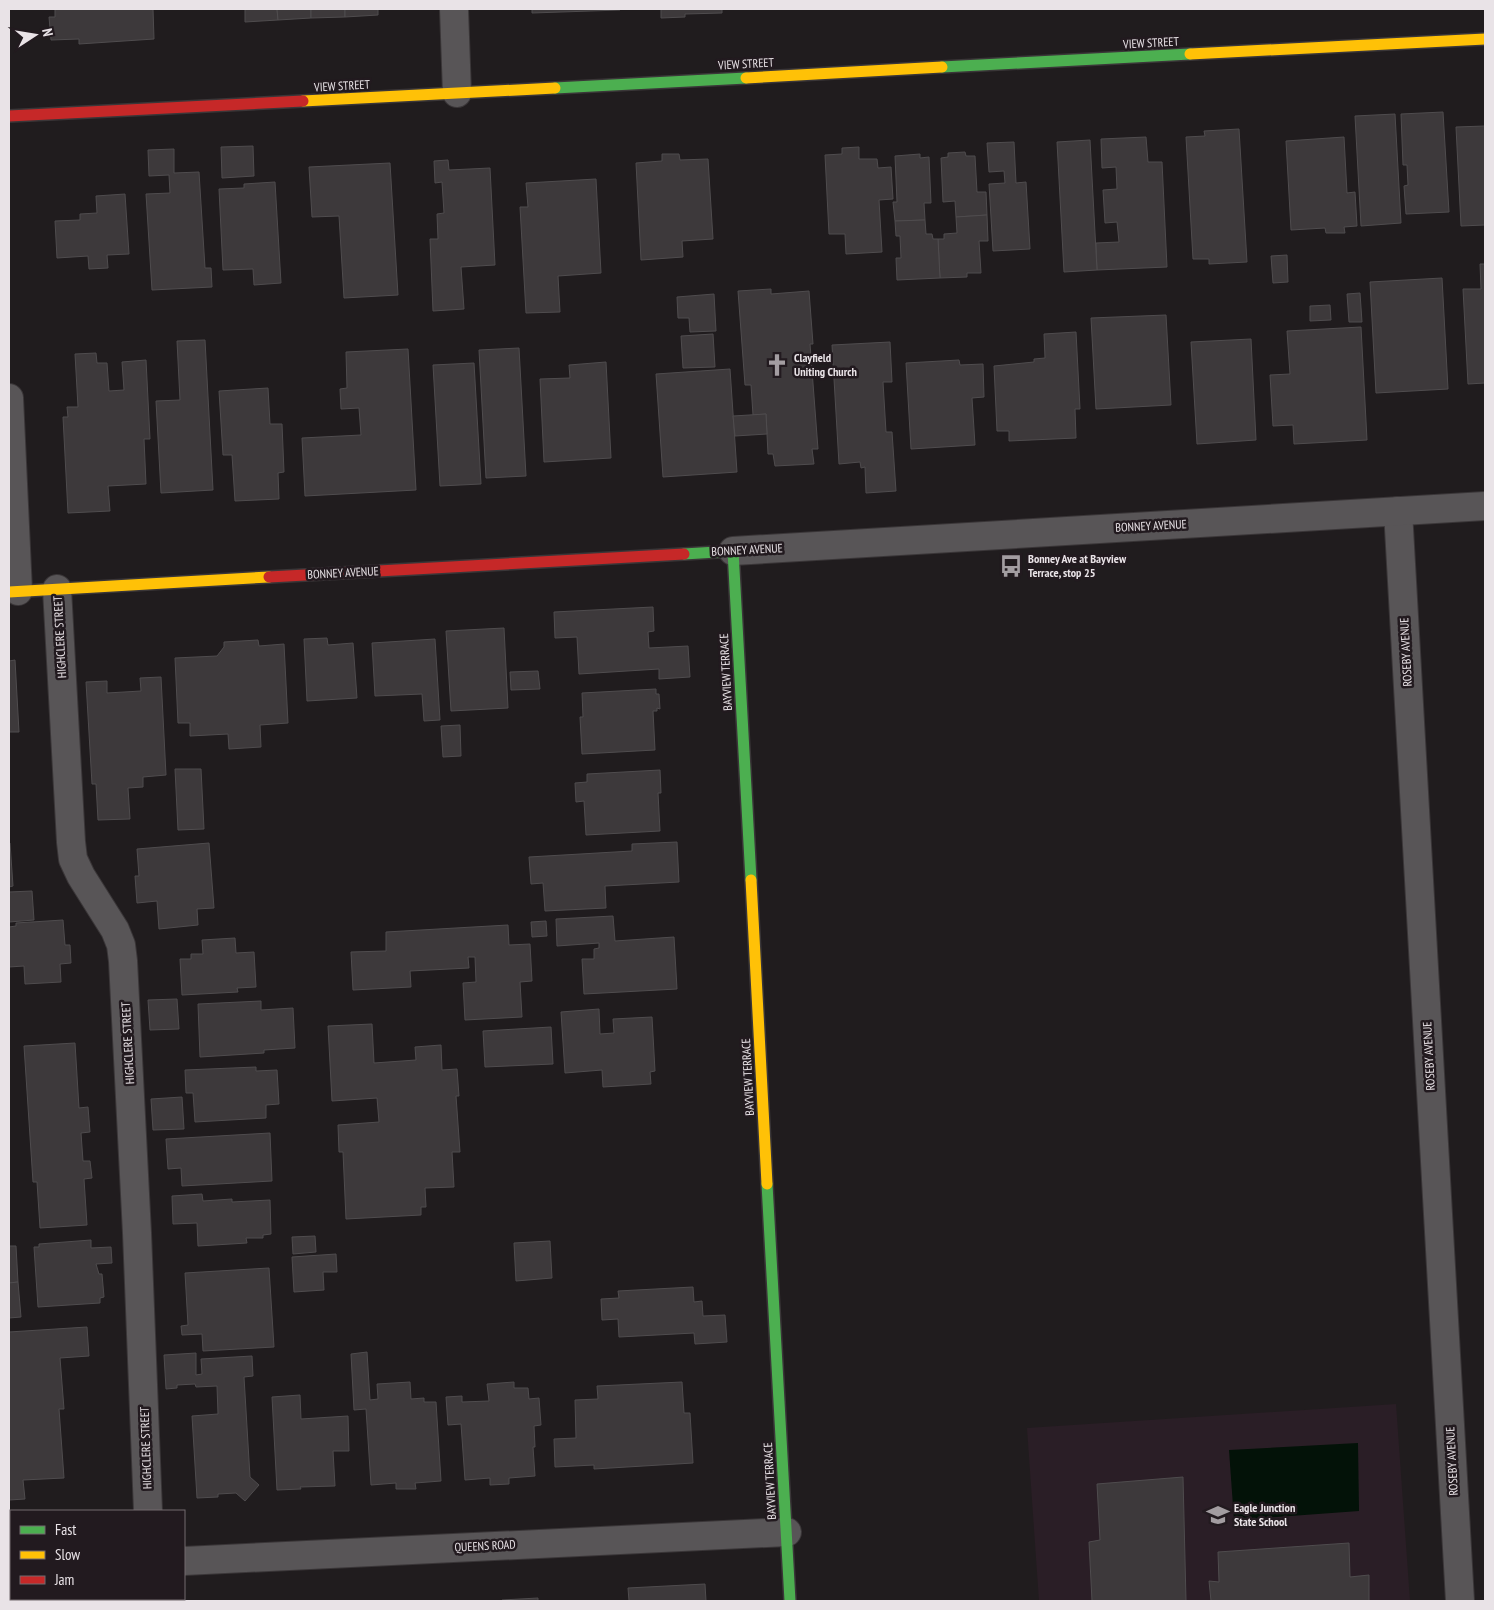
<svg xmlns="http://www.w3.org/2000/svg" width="1494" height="1610" font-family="'PT Sans Narrow',sans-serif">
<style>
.built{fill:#2a1e26}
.water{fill:#031208}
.building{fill:#3d393b;stroke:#4f4c4e}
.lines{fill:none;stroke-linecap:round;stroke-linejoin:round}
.street-casing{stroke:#3a3638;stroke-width:30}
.fast-casing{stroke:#3a3638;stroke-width:14}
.slow-casing{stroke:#3a3638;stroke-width:14}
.jam-casing{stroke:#3a3638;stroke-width:14}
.street{stroke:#585557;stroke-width:28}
.fast{stroke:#4caf50;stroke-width:11}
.slow{stroke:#ffc107;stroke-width:11}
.jam{stroke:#c62828;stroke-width:11}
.labels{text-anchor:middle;stroke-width:5;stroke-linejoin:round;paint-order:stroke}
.street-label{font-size:12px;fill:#e9e3e7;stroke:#221a1f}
.poi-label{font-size:12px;font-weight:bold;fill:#e9e3e7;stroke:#221a1f;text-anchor:start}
</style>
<rect width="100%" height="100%" fill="#201c1e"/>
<path class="built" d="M1396,1404L1410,1601H1039L1027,1428Z"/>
<path class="water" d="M1358,1443L1359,1511L1234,1520L1229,1450Z"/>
<g class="building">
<path d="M55,9H153L154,39L79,44V39L51,40L49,17H55Z"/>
<path d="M245,9H277L278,20L245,22Z"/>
<path d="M277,9H311V18L278,20Z"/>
<path d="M311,9H345V17L311,18Z"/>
<path d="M345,9H378V15L345,17Z"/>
<path d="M532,9H620V10L532,13Z"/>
<path d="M661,9H722V13L685,14V17L661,18Z"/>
<path d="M1443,112L1449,212L1406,214L1404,186L1408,185L1407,165H1403L1401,114Z"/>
<path d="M1395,114L1401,223L1361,226L1355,116Z"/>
<path d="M1485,118V225L1461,226L1456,127L1485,126Z"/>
<path d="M1239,129L1247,262L1209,264V259H1193L1186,137L1205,136L1204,131Z"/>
<path d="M1146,137L1148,162H1162L1167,267L1097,270L1096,243L1119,242L1117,222L1105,223L1103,190L1117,189L1116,167L1102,168L1101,139Z"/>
<path d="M1344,137L1347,193L1355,192L1357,226L1344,227L1345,233H1326L1325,228L1291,230L1286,141Z"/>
<path d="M1090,140L1097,270L1064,272L1057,142Z"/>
<path d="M1014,142L1016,183L1026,182L1030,249L993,251L989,184L1005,183L1004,171L989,172L987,143Z"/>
<path d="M253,146L254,176L222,178L221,147Z"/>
<path d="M859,147V159H877L878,168L891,167L893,199L879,200L882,252L846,254L845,234H829L825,155L842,154V148Z"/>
<path d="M174,149V173L199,172L205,268H211L212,287L152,290L146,194L170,193L169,175L149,176L148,150Z"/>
<path d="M965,152L966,156H975L977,192H986L987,215L956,217L955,201L943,202L941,158L948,157V153Z"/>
<path d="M662,154H679L680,160L708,159L713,239L682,241L683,257L641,260L636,163L662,161Z"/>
<path d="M920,154V158L929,157L931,203H924L925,220L895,221L893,202H897L895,156Z"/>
<path d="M448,160L449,170L490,168L495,265L461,267L464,309L433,311L430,239H438L437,214L444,213L442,182L435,183L434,161Z"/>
<path d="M390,163L398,295L344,298L339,216L312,217L309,167Z"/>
<path d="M596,179L601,273L558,276L560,312L526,313L520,207H528L526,183Z"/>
<path d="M275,182L281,283L254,285L253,269L223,270L219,189L244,188V184Z"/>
<path d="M125,194L129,254L107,255L108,268L89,269L88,256L57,258L55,221L80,220V214L97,213L96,196Z"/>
<path d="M987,215L988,241H979L981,273H967V277L940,278L938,239H944V234L957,233L956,217Z"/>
<path d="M925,220L926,234H932L933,239H938L940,278L897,280L896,258H901L900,236H896L895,221Z"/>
<path d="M1287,255L1288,282L1273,283L1271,256Z"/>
<path d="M1480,264H1485V383L1468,384L1463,289H1481Z"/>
<path d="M1442,278L1448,389L1376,393L1370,282Z"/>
<path d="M771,289V294L809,291L813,344H810L818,449H812L814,464L775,466L773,454H768L766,414L753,415L751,385H745L738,291Z"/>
<path d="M1360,293L1362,322H1349L1347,294Z"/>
<path d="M714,294L716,331L690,332L689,318H678L677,297Z"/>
<path d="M1330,305L1331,320L1310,321V306Z"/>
<path d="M1166,315L1171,405L1096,409L1091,318Z"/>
<path d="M1361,327L1367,440L1294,444L1293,425L1273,426L1270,375L1290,374L1287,331Z"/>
<path d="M1076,332L1080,409H1075L1076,438L1009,441V431H997L994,366L1034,362V359L1045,358L1044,334Z"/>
<path d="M713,334L715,367L683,368L681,336Z"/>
<path d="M1251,339L1256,440L1197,444L1191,342Z"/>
<path d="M205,340L213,490L161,493L156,401L180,400L177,341Z"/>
<path d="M890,342L892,382H883L886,432H892L896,491L866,493L865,467L861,468L860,462L839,464L832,345Z"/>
<path d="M519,348L526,476L486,478L479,350Z"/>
<path d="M408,349L416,490L305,496L302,438L361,435L359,408L341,409L340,389L347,388L346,352Z"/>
<path d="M96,353L97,363H107L109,391L124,390L122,362L146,360L150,439H144L146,484L108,486L110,511L68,513L63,417H68L67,407H78L75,354Z"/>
<path d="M959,360L960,365L983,364L984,397L972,398L975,445L911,449L906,363Z"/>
<path d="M606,362L611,458L544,462L540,379L570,378L569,365Z"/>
<path d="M474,363L481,484L440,486L433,365Z"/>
<path d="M730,369L737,472L663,477L656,374Z"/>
<path d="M268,388L270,424H282L284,472L278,473L279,499L235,501L232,455H223L219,391Z"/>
<path d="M766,414L767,434L735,436L733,416Z"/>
<path d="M653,607L654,631L648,632L649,648L688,646L690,677L659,679V669L579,674L577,637L555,638L554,612Z"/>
<path d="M504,628L508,708L451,711L446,631Z"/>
<path d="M327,638L328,645L353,643L357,698L307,701L304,639Z"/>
<path d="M435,639L440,720L424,721L422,694L375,696L372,643Z"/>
<path d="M258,640L259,646L284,644L288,723L260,725L261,747L229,749L228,734L190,736V723H178L175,658L217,656L224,647V642Z"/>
<path d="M15,660L19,732H9V661Z"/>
<path d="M538,671L540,689L511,690L510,672Z"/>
<path d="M161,677L166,775L143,777V787L128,788L130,819L98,820L96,784H92L86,682L107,681V693L141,691L140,678Z"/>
<path d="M656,689V694H659L660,709L657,708V711H653L655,750L582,754L580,717H583L582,693Z"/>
<path d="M460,725L461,756L443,757L441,726Z"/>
<path d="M175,769H201L204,829L178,830Z"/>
<path d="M660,770L661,793H658L660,831L586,835L584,801L576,802L575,783L587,782V774Z"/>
<path d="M677,842L679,882L605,886L606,908L545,911L543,883L531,884L529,857L632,851V844Z"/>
<path d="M9,843H10L13,886L9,887Z"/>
<path d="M209,843L214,908L197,909L198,925L159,929L157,901L137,903L135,876H139L137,849Z"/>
<path d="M32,891L34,920L9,922V892Z"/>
<path d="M613,916L615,941L674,937L677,989L584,994L582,959H594V949L599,948V943L557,946L556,919Z"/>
<path d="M63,920L65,945H70L71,963L60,964L61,982L25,984L24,966L9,967V927L16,926V923Z"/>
<path d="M546,921L547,936L532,937L531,922Z"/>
<path d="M508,925L509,945L530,944L532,981L520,982L522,1017L465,1020L463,983L476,982L475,957H468L469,968L410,971L411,987L353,990L351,952L386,951V932Z"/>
<path d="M235,938L236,953L254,952L256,987L237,988L238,992L182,995L180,959H191V954H203L202,940Z"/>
<path d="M177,999L179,1029L150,1030L148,1000Z"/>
<path d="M261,1001V1010L293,1008L295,1048L264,1050V1053L200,1057L198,1004Z"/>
<path d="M599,1009L600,1034L614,1033L613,1019L652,1017L655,1071L650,1072L651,1084L603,1087L602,1070L565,1073L561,1012Z"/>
<path d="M372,1024L374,1063L416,1060L415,1047L441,1045L442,1070L457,1069L459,1096H456L460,1152H452L454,1187L425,1188L426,1207H421V1215L346,1219L343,1152H339L338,1125L379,1122L377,1098L332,1101L328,1026Z"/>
<path d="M551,1027L553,1064L485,1067L483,1031Z"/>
<path d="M75,1043L79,1108L88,1107L90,1132L81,1133L83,1161H90L92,1178L84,1179L87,1225L40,1228L37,1182H33L24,1046Z"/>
<path d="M256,1067V1071L277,1070L279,1104L266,1105V1118L195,1122L193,1093H186L185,1070Z"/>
<path d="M182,1097L184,1129L153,1130L151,1099Z"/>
<path d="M270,1133L272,1181L182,1186L181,1168L168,1169L166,1139Z"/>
<path d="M202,1194L203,1201L232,1199V1202L270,1200L271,1234L263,1235V1238H246L247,1243L198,1246L197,1223L173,1224L172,1196Z"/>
<path d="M315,1236L316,1252L293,1254L292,1237Z"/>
<path d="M91,1240V1248L111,1247L112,1263L96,1264L99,1274H102L104,1297L100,1298V1303L38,1307L34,1247H39V1244Z"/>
<path d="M550,1241L552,1278L516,1281L514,1243Z"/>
<path d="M9,1246H16L18,1282L9,1283Z"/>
<path d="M336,1254L337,1272H323L324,1290L294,1292L292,1257Z"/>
<path d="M269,1268L274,1347L203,1351L202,1334L182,1335L181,1326L188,1325L185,1273Z"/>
<path d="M18,1282L21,1317L9,1318V1283Z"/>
<path d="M693,1287L694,1302L702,1301L703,1316L725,1315L727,1342L695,1344L694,1333L619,1337L618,1319L602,1320L601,1299L619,1298L618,1291Z"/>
<path d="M87,1327L89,1356L60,1358L64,1409H59L64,1478L23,1480L25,1499L9,1500V1332Z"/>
<path d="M367,1352L370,1400L378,1399L377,1384L410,1382L411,1399L424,1398V1402H436L441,1481L415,1483L416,1489H396V1483L371,1485L366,1409L354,1410L351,1354Z"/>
<path d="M196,1353V1375L202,1374L201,1359L252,1356L253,1376L244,1377L250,1477L259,1485L245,1501L236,1493L218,1494V1497L197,1498L192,1416L218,1414L217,1386L196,1387L195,1384L177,1385V1388L166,1389L164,1355Z"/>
<path d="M514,1382V1388H528L529,1399L539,1398L541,1425L534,1426L535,1447H533L535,1476L509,1478V1484L490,1485V1478L465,1480L461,1424L448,1425L446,1397L462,1396V1402L489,1401L487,1384Z"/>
<path d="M682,1382L684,1413H690L693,1463L594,1469V1465L555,1467L554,1439L576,1438L575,1400L598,1399L597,1386Z"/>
<path d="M300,1395L301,1419L348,1416L349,1451H333L335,1486L300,1487L301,1489L277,1490L272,1397Z"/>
<path d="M1183,1477L1186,1601H1092L1089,1542L1100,1540L1097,1484Z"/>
<path d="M1349,1543L1350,1577L1369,1575V1601H1211L1209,1581L1219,1582L1218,1552Z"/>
<path d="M705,1584L706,1601H629L628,1588Z"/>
<path d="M538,1598V1601H502V1600Z"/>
<path d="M129,1599H145L146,1601H129Z"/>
</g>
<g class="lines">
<defs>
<g id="street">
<path d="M454,9L457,93"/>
<path d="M9,398L18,591"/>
<path d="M1398,511L1460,1601"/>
<path d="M733,551L1485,506"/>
<path d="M57,589L71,842L73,859L81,876L115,930L121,945L123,961L137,1233L148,1511"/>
<path d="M184,1561L787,1532"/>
<path d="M9,1569H11"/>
</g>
<g id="fast">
<path d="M942,67L1190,54"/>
<path d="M555,88L746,78"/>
<path d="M684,554L733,551L751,880"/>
<path d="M767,1184L790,1601"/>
</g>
<g id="slow">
<path d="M1190,54L1485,39"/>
<path d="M746,78L942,67"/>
<path d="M303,101L555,88"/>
<path d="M9,592L269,577"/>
<path d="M751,880L767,1184"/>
</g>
<g id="jam">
<path d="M9,116L303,101"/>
<path d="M269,577L684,554"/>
</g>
</defs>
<use href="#street" class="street-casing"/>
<use href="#fast" class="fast-casing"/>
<use href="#slow" class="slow-casing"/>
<use href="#jam" class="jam-casing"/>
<use href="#street" class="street"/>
<use href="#fast" class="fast"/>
<use href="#slow" class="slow"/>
<use href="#jam" class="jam"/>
</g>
<defs>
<symbol id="church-bare" viewBox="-9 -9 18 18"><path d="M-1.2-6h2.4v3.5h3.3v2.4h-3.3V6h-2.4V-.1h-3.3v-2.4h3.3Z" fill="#a39da1" stroke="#221a1f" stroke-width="2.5" paint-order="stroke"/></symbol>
<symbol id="bus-bare" viewBox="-9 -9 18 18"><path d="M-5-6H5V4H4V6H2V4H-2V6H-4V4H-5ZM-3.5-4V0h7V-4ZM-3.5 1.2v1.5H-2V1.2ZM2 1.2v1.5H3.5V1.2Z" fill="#a39da1" stroke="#221a1f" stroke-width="2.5" paint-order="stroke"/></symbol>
<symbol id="school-bare" viewBox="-9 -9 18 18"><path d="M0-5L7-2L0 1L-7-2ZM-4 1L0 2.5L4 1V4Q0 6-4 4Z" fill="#a39da1" stroke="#221a1f" stroke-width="2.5" paint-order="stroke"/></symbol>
</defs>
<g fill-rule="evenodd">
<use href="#church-bare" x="761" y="349" width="32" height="32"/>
<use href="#bus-bare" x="995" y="550" width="32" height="32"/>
<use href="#school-bare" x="1202" y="1499" width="32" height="32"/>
</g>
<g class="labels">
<g class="street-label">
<text transform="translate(1151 43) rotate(-3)" y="4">VIEW STREET</text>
<text transform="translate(746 64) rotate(-3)" y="4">VIEW STREET</text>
<text transform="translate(342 86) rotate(-3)" y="4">VIEW STREET</text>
<text transform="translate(1151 526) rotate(-3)" y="4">BONNEY AVENUE</text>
<text transform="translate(747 550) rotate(-3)" y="4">BONNEY AVENUE</text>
<text transform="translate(343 573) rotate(-3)" y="4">BONNEY AVENUE</text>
<text transform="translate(60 637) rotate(-93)" y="4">HIGHCLERE STREET</text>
<text transform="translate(1406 652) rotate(-93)" y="4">ROSEBY AVENUE</text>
<text transform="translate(726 672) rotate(-93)" y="4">BAYVIEW TERRACE</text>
<text transform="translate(128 1043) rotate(-93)" y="4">HIGHCLERE STREET</text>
<text transform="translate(1429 1056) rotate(-93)" y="4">ROSEBY AVENUE</text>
<text transform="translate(748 1077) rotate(-93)" y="4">BAYVIEW TERRACE</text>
<text transform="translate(146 1448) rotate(-92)" y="4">HIGHCLERE STREET</text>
<text transform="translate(1452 1461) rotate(-93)" y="4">ROSEBY AVENUE</text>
<text transform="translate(770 1481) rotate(-93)" y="4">BAYVIEW TERRACE</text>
<text transform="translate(485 1546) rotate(-3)" y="4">QUEENS ROAD</text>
</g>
<g class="poi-label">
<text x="794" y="362">Clayfield<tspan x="794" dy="14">Uniting Church</tspan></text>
<text x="1028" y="563">Bonney Ave at Bayview<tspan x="1028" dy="14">Terrace, stop 25</tspan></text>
<text x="1234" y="1512">Eagle Junction<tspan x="1234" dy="14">State School</tspan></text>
</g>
</g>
<rect width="1494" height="1610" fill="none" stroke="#e9e3e7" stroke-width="20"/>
<rect x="10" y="1510" width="175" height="90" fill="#221a1f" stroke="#726a6f"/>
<rect x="20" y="1526" width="25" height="8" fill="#4caf50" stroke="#726a6f"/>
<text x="55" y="1535" font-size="15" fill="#e9e3e7">Fast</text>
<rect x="20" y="1551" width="25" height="8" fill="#ffc107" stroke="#726a6f"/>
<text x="55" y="1560" font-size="15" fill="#e9e3e7">Slow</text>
<rect x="20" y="1576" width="25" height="8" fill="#c62828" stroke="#726a6f"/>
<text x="55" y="1585" font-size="15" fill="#e9e3e7">Jam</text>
<g transform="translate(35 35) rotate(78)" stroke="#221a1f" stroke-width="4" paint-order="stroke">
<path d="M0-4L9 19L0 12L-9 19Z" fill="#e9e3e7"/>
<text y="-8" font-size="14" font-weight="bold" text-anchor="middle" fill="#e9e3e7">N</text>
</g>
</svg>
